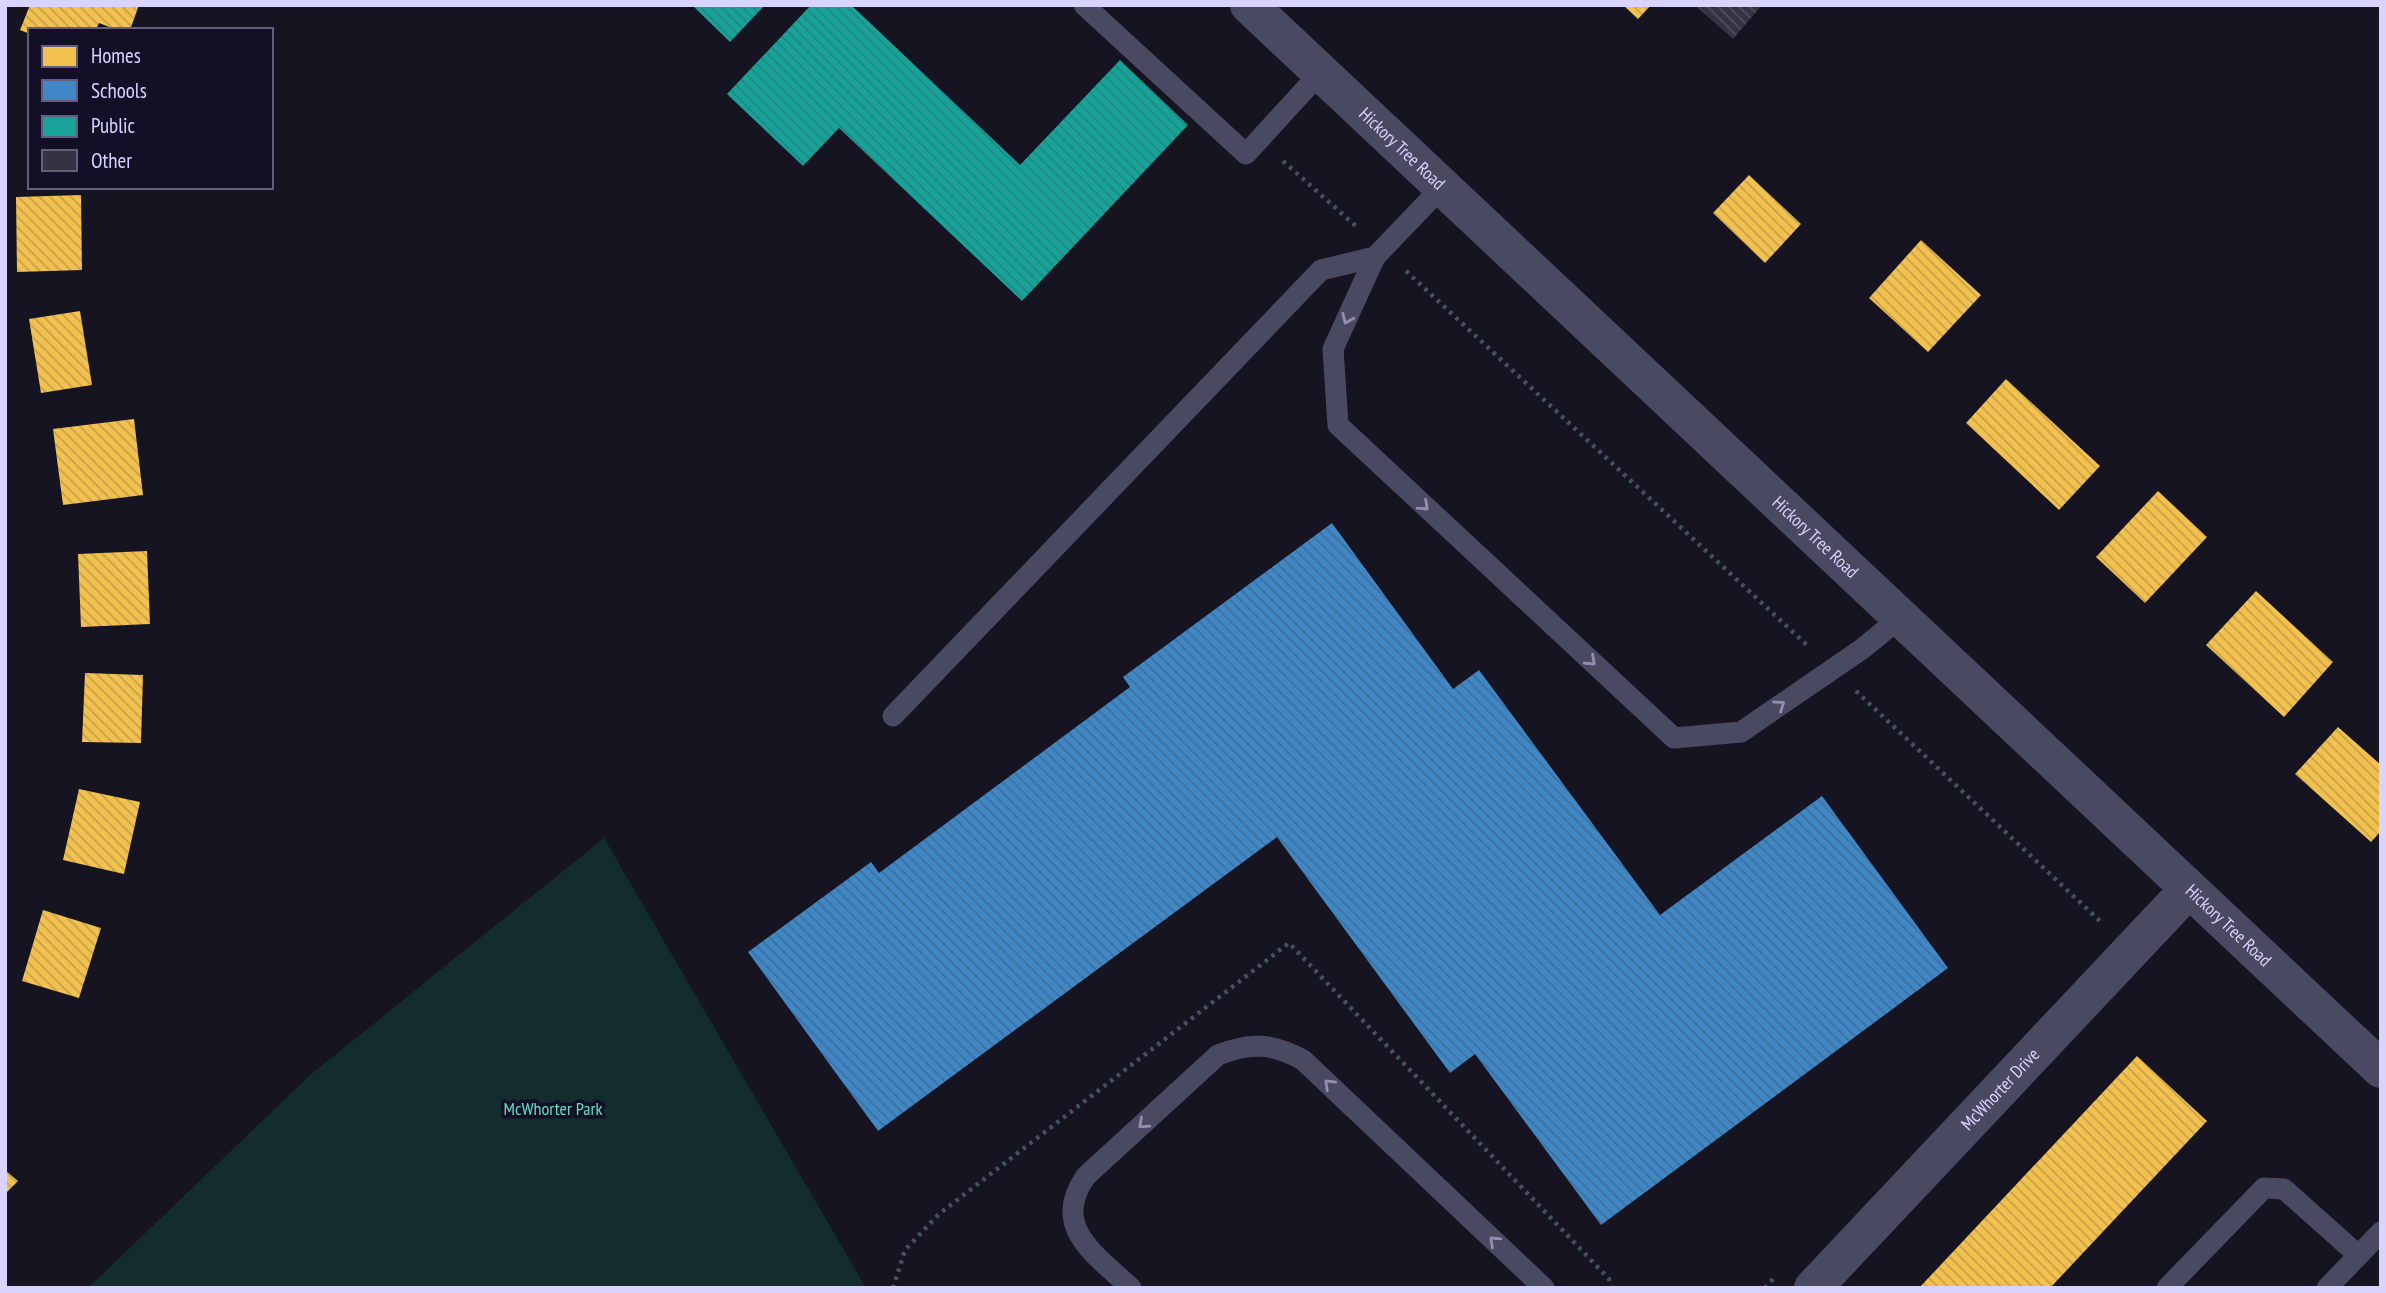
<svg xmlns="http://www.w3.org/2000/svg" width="2386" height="1293" font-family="'PT Sans Narrow',sans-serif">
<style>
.green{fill:#132c2d}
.homes{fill:url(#homes-back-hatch)}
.schools{fill:url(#schools-back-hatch)}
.public{fill:url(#public-back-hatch)}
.building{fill:url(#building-back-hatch)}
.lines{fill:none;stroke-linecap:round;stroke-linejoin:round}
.path{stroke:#44505f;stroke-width:4.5;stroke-dasharray:3.5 5;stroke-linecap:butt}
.service{stroke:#4a4962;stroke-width:21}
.minor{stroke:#4a4962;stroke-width:38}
.tertiary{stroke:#4a4962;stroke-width:38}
.oneway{stroke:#928eb0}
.labels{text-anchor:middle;stroke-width:7;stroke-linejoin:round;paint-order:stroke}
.street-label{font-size:18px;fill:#d9d4ff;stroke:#130f26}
.park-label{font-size:18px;fill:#5fe0c0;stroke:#130f26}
</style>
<defs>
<pattern id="homes-back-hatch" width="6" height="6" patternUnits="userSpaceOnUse" patternTransform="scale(1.75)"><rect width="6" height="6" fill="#f2c14e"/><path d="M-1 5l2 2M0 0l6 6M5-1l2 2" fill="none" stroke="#c6a14e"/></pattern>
<pattern id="schools-back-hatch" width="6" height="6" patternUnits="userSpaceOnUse" patternTransform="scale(1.75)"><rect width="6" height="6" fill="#3f88c5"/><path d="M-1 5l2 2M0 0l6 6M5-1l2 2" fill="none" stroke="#406f9b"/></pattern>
<pattern id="public-back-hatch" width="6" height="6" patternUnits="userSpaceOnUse" patternTransform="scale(1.75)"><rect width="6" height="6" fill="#17a398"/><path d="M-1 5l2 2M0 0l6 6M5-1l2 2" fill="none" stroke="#248581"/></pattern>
<pattern id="building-back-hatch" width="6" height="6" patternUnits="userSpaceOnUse" patternTransform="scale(1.75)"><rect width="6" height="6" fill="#343243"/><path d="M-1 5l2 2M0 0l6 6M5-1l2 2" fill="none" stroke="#514f5f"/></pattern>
</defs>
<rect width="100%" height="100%" fill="#161421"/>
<path class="green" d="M604,838L866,1288H88L310,1075Z"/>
<g class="homes">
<path d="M30,5H139L130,30H117L99,23L96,30H30V34L20,30Z"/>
<path d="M1623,5H1651L1638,19Z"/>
<path d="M1749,175L1801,224L1765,263L1713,213Z"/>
<path d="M81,195L82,270L17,272L16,197Z"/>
<path d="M1921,240L1981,295L1928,352L1869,298Z"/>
<path d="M80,311L92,385L41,393L29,319Z"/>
<path d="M2006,379L2100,466L2059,510L1966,423Z"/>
<path d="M134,419L143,495L63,505L53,429Z"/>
<path d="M2158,491L2207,537L2145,603L2096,557Z"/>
<path d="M147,551L150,624L81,627L78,554Z"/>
<path d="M2256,591L2333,662L2284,717L2206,645Z"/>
<path d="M85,673L143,675L141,743L82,742Z"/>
<path d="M2338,727L2381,765V831L2371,842L2295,774Z"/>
<path d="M79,789L140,802L124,874L63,860Z"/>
<path d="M43,910L101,928L79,998L22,981Z"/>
<path d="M2137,1056L2207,1121L2050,1288H1919Z"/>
<path d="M5,1170L18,1181L5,1194Z"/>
</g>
<path class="schools" d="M1332,523L1453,689L1479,670L1660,915L1822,796L1948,968L1601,1225L1475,1054L1450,1073L1277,837L878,1131L748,952L871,862L879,873L1130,687L1123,677Z"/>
<g class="public">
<path d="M692,5H765L730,42Z"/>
<path d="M811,5H851L1020,165L1120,60L1188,125L1022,301L839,128L803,166L727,94Z"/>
</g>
<path class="building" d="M1695,5H1762L1733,39Z"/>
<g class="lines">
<g class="path">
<path d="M1283,161L1358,228"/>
<path d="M1406,271L1809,647"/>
<path d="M1856,691L2102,923"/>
<path d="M893,1288L905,1250L939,1214L1289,943L1609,1279L1611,1288"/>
<path d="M1765,1288L1773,1279"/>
</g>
<g class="service">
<path d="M1084,5L1246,154L1321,72"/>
<path d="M1442,187L1375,257L1333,349L1338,425L1674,738L1741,732L1862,649L1900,618"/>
<path d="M893,716L1321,270L1375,257"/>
<path d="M1131,1288C1096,1255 1050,1227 1086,1176L1218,1055C1250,1042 1272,1043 1303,1060L1544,1288"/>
<path d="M2167,1288L2264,1188L2284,1189L2358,1255"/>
<path d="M2327,1288L2381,1232"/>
</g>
<path class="minor" id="s1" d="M1813,1288L2188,890"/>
<path class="tertiary" id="s2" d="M1249,5L2381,1069"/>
</g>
<defs><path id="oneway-chevron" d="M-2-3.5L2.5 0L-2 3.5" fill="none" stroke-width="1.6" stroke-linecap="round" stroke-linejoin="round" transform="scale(1.75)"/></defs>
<g class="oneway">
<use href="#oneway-chevron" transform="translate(1347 319) rotate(114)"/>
<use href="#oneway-chevron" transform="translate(1424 506) rotate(43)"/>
<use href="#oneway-chevron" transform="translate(1591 661) rotate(43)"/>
<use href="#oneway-chevron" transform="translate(1780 705) rotate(-35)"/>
<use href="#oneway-chevron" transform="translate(1329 1084) rotate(-136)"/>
<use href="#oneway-chevron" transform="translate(1143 1124) rotate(138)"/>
<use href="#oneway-chevron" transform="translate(1494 1241) rotate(-137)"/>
</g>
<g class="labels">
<g class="street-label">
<text dy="6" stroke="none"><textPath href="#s2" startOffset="210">Hickory Tree Road</textPath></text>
<text dy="6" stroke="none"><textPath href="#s2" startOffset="777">Hickory Tree Road</textPath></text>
<text dy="6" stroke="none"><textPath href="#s2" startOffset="1344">Hickory Tree Road</textPath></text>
<text dy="6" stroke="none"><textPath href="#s1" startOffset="273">McWhorter Drive</textPath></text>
</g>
<g class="park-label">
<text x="553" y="1115">McWhorter Park</text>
</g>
</g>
<rect width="2386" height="1293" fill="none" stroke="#d9d4ff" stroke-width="14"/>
<rect x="28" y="28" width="245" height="161" fill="#130f26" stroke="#625e7d" stroke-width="2"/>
<rect x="42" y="46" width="35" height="21" fill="#f2c14e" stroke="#625e7d" stroke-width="2"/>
<text x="91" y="63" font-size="21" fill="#d9d4ff">Homes</text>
<rect x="42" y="80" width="35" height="21" fill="#3f88c5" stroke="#625e7d" stroke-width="2"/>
<text x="91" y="98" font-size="21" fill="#d9d4ff">Schools</text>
<rect x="42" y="116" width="35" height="21" fill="#17a398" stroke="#625e7d" stroke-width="2"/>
<text x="91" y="133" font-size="21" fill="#d9d4ff">Public</text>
<rect x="42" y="150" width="35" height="21" fill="#343243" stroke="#625e7d" stroke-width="2"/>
<text x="91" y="168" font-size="21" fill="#d9d4ff">Other</text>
</svg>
